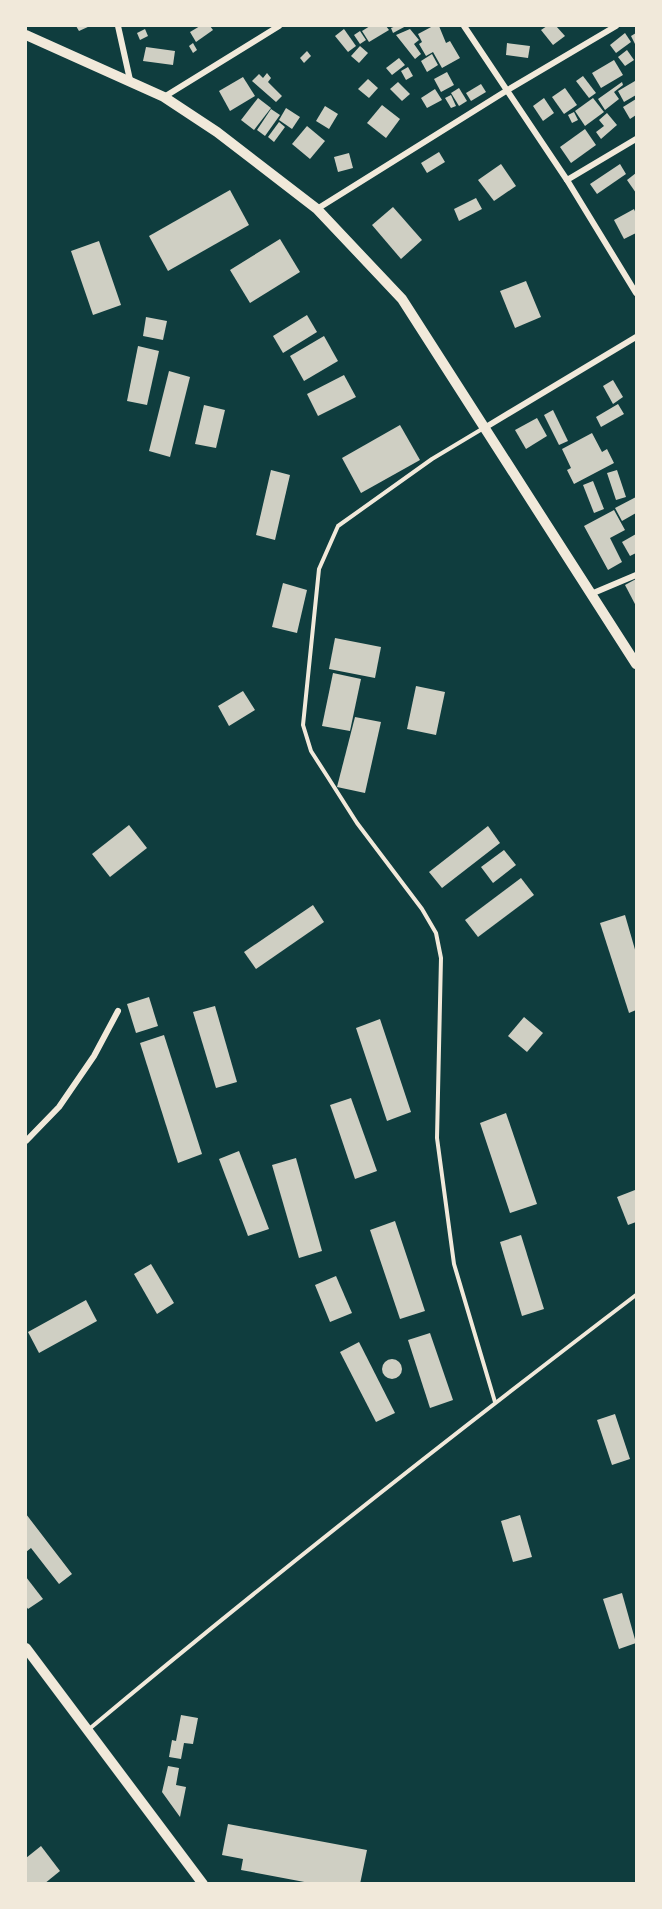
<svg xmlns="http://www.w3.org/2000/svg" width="662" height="1909" font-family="Mulish,sans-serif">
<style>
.building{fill:#cfcfc3}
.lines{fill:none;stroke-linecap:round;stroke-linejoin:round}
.service{stroke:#f1e9da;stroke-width:4}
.minor{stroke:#f1e9da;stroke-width:6}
.secondary{stroke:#f1e9da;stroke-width:10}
</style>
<rect width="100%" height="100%" fill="#0f3d3e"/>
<g class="building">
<path d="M76,26H90L79,31Z"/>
<path d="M200,26H210L213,30L196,42L190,32Z"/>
<path d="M370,26H386L389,30L369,42L362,31Z"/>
<path d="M396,26H406L393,33L391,28Z"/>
<path d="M433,26H439L446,43L450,41L460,58L442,68L433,52L426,56L419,44L422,42L418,34Z"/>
<path d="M547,26H556L565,36L553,45L541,30Z"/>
<path d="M145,29L148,36L140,40L137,33Z"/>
<path d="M344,29L356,46L348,52L335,36Z"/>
<path d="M410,29L419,40L414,44L421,54L415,59L396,35Z"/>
<path d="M360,31L366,40L360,44L354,35Z"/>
<path d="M625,33L631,42L616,53L610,45Z"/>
<path d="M636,33V46L631,36Z"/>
<path d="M193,43L197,50L193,53L189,46Z"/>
<path d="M507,43L530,46L528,58L506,55Z"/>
<path d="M360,46L368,53L359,63L351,56Z"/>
<path d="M146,47L175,51L173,65L143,61Z"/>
<path d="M627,50L634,60L625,66L618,57Z"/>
<path d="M307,51L311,56L304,63L300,58Z"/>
<path d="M432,54L438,65L427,72L421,61Z"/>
<path d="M399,58L405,65L392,75L386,68Z"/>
<path d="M614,60L623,75L601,88L592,73Z"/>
<path d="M408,67L413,76L406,80L401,71Z"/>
<path d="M447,72L454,85L441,92L434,79Z"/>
<path d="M267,73L271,78L268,82L282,96L276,102L252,81L259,74L263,78Z"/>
<path d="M583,76L596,93L589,98L576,81Z"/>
<path d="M243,77L255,96L230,111L219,91Z"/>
<path d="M368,79L378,88L369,98L358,89Z"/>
<path d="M635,81L636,95L624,102L618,91Z"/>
<path d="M398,82L410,94L402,101L390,89Z"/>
<path d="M622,82L623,85L614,92L619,99L605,110L598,99Z"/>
<path d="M481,84L486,92L471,101L466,93Z"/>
<path d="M459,88L467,101L459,106L451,93Z"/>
<path d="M565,88L577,105L564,114L552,97Z"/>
<path d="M435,89L442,100L427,108L421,98Z"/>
<path d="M451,95L456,106L451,108L445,98Z"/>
<path d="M258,98L271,108L254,130L241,120Z"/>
<path d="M544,98L554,113L543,121L533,106Z"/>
<path d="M593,98L604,112L585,126L575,111Z"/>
<path d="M636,99V115L630,119L623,107Z"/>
<path d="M382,105L400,119L386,138L367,123Z"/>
<path d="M325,106L338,114L329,129L316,121Z"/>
<path d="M286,108L300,117L292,129L279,120Z"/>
<path d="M271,109L280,115L265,136L257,130Z"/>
<path d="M574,112L578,120L572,123L568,115Z"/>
<path d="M607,113L617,125L601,139L596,132L604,126L599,120Z"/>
<path d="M279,122L285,127L274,142L268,137Z"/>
<path d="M307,126L325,141L310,159L292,144Z"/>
<path d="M585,129L596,145L571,163L560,147Z"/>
<path d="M439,152L445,162L427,173L421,163Z"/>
<path d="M349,153L353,168L338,172L334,157Z"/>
<path d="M501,164L516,186L494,201L478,180Z"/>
<path d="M620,164L626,174L597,194L590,184Z"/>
<path d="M636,173V193L627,180Z"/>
<path d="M230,190L249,225L168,271L149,236Z"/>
<path d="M476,198L482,209L459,221L454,209Z"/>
<path d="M393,207L422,240L401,259L372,225Z"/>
<path d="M634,209L636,214V233L624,239L614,220Z"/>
<path d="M280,239L300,272L250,303L230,270Z"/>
<path d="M99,241L121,305L93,315L71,251Z"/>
<path d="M526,281L541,317L515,328L500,291Z"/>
<path d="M307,315L317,332L283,353L273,336Z"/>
<path d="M146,317L167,321L163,340L143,336Z"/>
<path d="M324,336L338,361L304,381L290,356Z"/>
<path d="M138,346L159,351L147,405L127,401Z"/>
<path d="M169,371L190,377L170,457L149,451Z"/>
<path d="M344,375L356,397L318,416L307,394Z"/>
<path d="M613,380L623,397L613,404L603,386Z"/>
<path d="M618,404L624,414L601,427L596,417Z"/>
<path d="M204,405L225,410L216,448L195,444Z"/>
<path d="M553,410L568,441L559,445L544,415Z"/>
<path d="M537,418L547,436L526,449L515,430Z"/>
<path d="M400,425L420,460L361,493L342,458Z"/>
<path d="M592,433L602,452L607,449L614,463L574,484L567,470L571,468L562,449Z"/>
<path d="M271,470L290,475L275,540L256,535Z"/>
<path d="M617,470L626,497L616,500L607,473Z"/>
<path d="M593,481L604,509L594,513L583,485Z"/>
<path d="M636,497V513L622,521L615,508Z"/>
<path d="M614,510L625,530L610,538L622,562L608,570L584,526Z"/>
<path d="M636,534V553L630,556L622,542Z"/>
<path d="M636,579V606L625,585Z"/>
<path d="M283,583L307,590L297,633L272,627Z"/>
<path d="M335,638L381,647L375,678L329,669Z"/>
<path d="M333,673L361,679L350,731L322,726Z"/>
<path d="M416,686L445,692L436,735L407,729Z"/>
<path d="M243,691L255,710L229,726L218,706Z"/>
<path d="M355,717L381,722L365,793L337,787Z"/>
<path d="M129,825L147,848L110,877L92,854Z"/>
<path d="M488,826L500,843L442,888L429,872Z"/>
<path d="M504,850L516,865L493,883L481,867Z"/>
<path d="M521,878L534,895L478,937L465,920Z"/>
<path d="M313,905L324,922L256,969L244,952Z"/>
<path d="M625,915L636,953V1010L629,1013L600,923Z"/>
<path d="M149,997L158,1026L136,1033L127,1004Z"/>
<path d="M215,1006L237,1082L216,1088L193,1012Z"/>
<path d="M524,1017L543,1033L527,1052L508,1036Z"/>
<path d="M380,1019L411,1112L387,1121L356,1028Z"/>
<path d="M164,1035L202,1154L178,1163L140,1043Z"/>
<path d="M351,1098L377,1171L355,1179L330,1105Z"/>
<path d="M506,1113L537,1204L510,1213L480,1123Z"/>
<path d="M239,1151L269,1229L248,1236L219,1159Z"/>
<path d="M296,1158L322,1251L299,1258L272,1165Z"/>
<path d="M635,1190L636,1222L628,1225L617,1197Z"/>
<path d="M395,1221L425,1311L400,1319L370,1230Z"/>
<path d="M521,1235L544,1309L522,1316L500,1242Z"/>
<path d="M151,1264L174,1303L157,1314L134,1274Z"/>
<path d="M336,1276L352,1313L330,1322L315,1285Z"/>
<path d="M86,1300L97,1321L39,1353L28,1332Z"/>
<path d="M430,1333L453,1400L430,1408L408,1340Z"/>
<path d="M359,1342L395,1413L376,1422L340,1352Z"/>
<circle cx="392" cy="1369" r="10"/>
<path d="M615,1414L630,1459L612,1465L597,1420Z"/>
<path d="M26,1514L72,1574L59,1584L31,1548L26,1552Z"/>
<path d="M520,1515L532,1557L513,1562L501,1521Z"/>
<path d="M26,1577L43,1599L28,1609L26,1606Z"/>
<path d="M622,1593L636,1643L619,1649L603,1599Z"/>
<path d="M181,1715L198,1718L193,1744L184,1743L181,1759L169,1757L172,1740L176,1741Z"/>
<path d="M168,1766L179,1768L176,1785L186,1787L180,1817L162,1792Z"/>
<path d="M228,1824L367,1850L360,1884H315L241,1870L243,1859L222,1855Z"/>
<path d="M41,1846L60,1871L44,1884H26V1858Z"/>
</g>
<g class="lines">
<g class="service">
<path d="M482,429L432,459L338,526L319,569L303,725L311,751L329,779L357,823L422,909L436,933L441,958L437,1138L454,1264L495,1402"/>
<path d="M88,1730C267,1580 451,1436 636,1295"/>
</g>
<g class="minor">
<path d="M118,26L130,80"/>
<path d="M464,26L567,180L636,293"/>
<path d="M164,97L279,26"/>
<path d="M567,180L636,139"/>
<path d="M317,209L506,91L616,26"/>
<path d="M486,427L636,337"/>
<path d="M591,594L636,575"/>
<path d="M26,1141L59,1107L94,1056L118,1011"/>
</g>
<g class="secondary">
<path d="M26,35L164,97L217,132L317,209L402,299L636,664"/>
<path d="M26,1648L203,1884"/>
</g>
</g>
<rect width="662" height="1909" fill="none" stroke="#f1e9da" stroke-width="54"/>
</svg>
